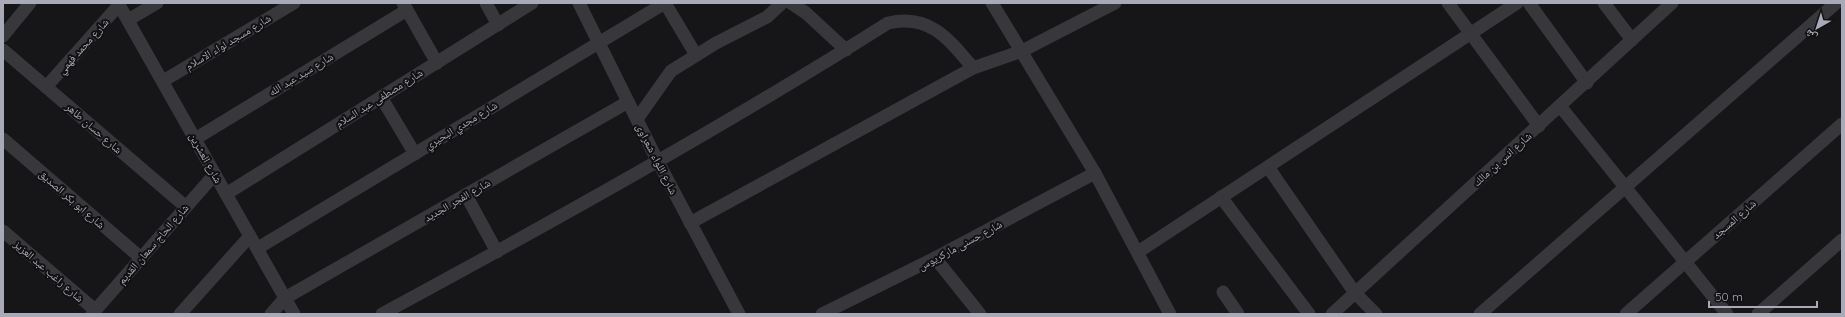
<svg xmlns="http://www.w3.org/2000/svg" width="1845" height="317" font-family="Quicksand,'Noto Naskh Arabic',sans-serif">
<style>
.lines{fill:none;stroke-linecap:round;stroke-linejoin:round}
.street{stroke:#37373c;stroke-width:13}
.labels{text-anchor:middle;stroke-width:4;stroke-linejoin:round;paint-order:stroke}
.street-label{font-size:11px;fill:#a8abb7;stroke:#111012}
</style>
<rect width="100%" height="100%" fill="#161517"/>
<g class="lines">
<g class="street">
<path d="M118,3L294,314"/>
<path d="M403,3L437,63"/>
<path d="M486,3L498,25"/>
<path d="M579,3L657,160L739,314"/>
<path d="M665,3L696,55"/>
<path d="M791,3L806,13L846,50"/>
<path d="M992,3L1095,173L1170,314"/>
<path d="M1448,3L1539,126"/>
<path d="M1529,3L1587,83"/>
<path d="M1604,3L1632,40"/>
<path d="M128,20L157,3"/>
<path d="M3,36L30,3"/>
<path d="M3,50L186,207"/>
<path d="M163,81L294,3"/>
<path d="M46,87L119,5"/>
<path d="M381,97L415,154"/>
<path d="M1560,106L1727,314"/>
<path d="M637,119L671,71L716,43L767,17L782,3"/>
<path d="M3,139L141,258"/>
<path d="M195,139L407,10"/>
<path d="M1268,167L1355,293L1376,314"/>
<path d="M226,194L532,3"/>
<path d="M466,195L497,252"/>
<path d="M1221,197L1309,314"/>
<path d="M690,223L973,68L1022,51L1115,3"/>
<path d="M3,231L95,310"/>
<path d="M258,248L665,3"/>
<path d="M1138,252L1517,3"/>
<path d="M935,258L980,314"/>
<path d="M1223,292L1238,314"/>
<path d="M92,314L215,174"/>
<path d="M180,314L250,236"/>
<path d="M271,314L285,298L628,102"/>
<path d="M382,314C552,222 723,127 888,23C929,13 949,39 973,68"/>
<path d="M822,314L935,258L1095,173"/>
<path d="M1332,314L1672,3"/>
<path d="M1480,314L1836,3"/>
<path d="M1626,314L1842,124"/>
<path d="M1758,314L1842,240"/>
</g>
</g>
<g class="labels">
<g class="street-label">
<text transform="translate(228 42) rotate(-31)" y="4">شارع مسجد لواء الاسلام</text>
<text transform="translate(83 46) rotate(-48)" y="4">شارع محمد فهمي</text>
<text transform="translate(301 74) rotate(-31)" y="4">شارع سيد عبد الله</text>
<text transform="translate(379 98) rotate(-32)" y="4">شارع مصطفى عبد السلام</text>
<text transform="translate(461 125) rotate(-31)" y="4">شارع مجدي البحيري</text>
<text transform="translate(94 128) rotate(41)" y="4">شارع حسان طاهر</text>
<text transform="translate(206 158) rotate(61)" y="4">شارع العشرين</text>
<text transform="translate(657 159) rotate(63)" y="4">شارع اللواء شعراوى</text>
<text transform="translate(1502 159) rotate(-42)" y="4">شارع انس بن مالك</text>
<text transform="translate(72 199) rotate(41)" y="4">شارع ابو بكر الصديق</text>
<text transform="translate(457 200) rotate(-30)" y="4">شارع الفجر الجديد</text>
<text transform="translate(1734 219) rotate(-41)" y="4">شارع المسجد</text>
<text transform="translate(153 244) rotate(-49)" y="4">شارع الحاج سمعان القديم</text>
<text transform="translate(960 245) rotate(-28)" y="4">شارع حسنى ماركريوس</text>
<text transform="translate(49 271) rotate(41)" y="4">شارع راغب عبد العزيز</text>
</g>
</g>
<rect width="1845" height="317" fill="none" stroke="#a8abb7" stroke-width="8"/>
<g transform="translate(1817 28) rotate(219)" stroke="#111012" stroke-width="3" paint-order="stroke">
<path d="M0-3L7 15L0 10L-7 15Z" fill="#a8abb7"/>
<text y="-6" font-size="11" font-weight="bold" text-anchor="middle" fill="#a8abb7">ش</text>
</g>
<path d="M1709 301v6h108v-6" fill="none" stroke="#a8abb7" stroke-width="2"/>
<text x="1715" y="301" font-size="12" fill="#a8abb7" stroke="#111012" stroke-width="3" paint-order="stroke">50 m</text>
</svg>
